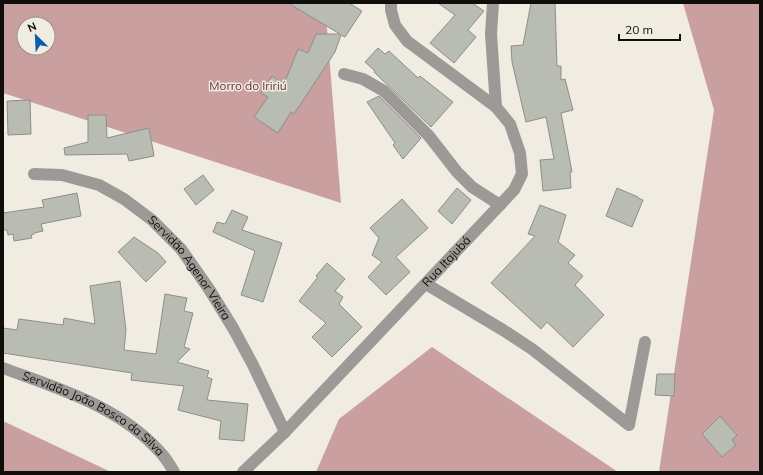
<svg xmlns="http://www.w3.org/2000/svg" width="763" height="475" font-family="Mulish,sans-serif">
<style>
.forest{fill:#c9a09f;fill-rule:evenodd}
.building{fill:#b9bcb3;stroke:#8d8f87}
.lines{fill:none;stroke-linecap:round;stroke-linejoin:round}
.minor{stroke:#9d9997;stroke-width:12}
.labels{text-anchor:middle;stroke-width:3;stroke-linejoin:round;paint-order:stroke}
.park-label{font-size:12px;fill:#683131;stroke:#f0ece2}
.street-label{font-size:12px;fill:#0f0e0b;stroke:#f0ece2}
</style>
<rect width="100%" height="100%" fill="#f0ece2"/>
<g class="forest">
<path d="M3,3H325L341,203L3,93ZM24,24H48V48H24Z"/>
<path d="M683,3H760V472H659L714,110Z"/>
<path d="M432,347L618,472H316L339,419Z"/>
<path d="M3,421L111,472H3Z"/>
</g>
<g class="building">
<path d="M288,3H349L362,11L345,37L341,35L335,52L294,114L291,112L278,133L254,117L268,97L261,93L272,76L284,84L298,49L308,53L316,34H340Z"/>
<path d="M438,3H472L484,11L468,30L476,37L454,63L430,43L455,15Z"/>
<path d="M531,3H555L557,66H561V80L565,79L573,110L561,113L572,172H570L571,188L543,191L540,160L554,159L546,117L526,122L512,62L511,46L523,45Z"/>
<path d="M378,48L385,54L389,51L418,78L420,76L453,102L431,127L374,72L375,71L365,62Z"/>
<path d="M379,96L421,138L403,159L393,145L395,143L367,102Z"/>
<path d="M30,100L31,134L8,135L7,101Z"/>
<path d="M88,115H106L107,138L149,128L154,156L129,161L127,154L65,155L64,148L88,142Z"/>
<path d="M203,175L214,190L196,205L184,189Z"/>
<path d="M457,188L471,200L452,224L438,211Z"/>
<path d="M617,188L638,197V198L643,200L632,227L606,216Z"/>
<path d="M77,193L81,216L41,224L43,231L34,233V234L31,235L32,238L14,241L13,234L8,235L7,230H3V213L44,207L42,200Z"/>
<path d="M402,199L428,228L396,257L410,272L386,295L368,277L382,262L372,255L379,238L370,228Z"/>
<path d="M540,205L566,215L558,242L575,255L568,263L583,276L575,285L604,315L573,347L547,322L541,329L491,283L535,236L528,234Z"/>
<path d="M232,210L248,217L242,230L282,243L263,302L241,295L255,251L213,232L217,222L225,224Z"/>
<path d="M134,237L158,253L166,262L146,282L118,252Z"/>
<path d="M327,263L345,279L335,291L343,297L339,304L362,327L332,357L312,337L326,323L299,301L318,277L316,276Z"/>
<path d="M120,281L126,330L124,350L156,354L165,294L187,298L184,311L193,313L184,347L190,349L177,362L209,371L207,377L212,379L207,400L248,404L244,441L219,439L221,421L178,410L184,386L131,380L132,373L3,353V328L17,330L19,319L63,325L64,318L95,324L90,286Z"/>
<path d="M657,374H675L674,396L655,395Z"/>
<path d="M720,416L737,435L732,440L736,445L722,457L702,434Z"/>
</g>
<g class="lines">
<g class="minor">
<path d="M391,3V10L395,25L407,41L496,107"/>
<path d="M344,74L363,79L384,91L429,136L457,172L472,187L500,205"/>
<path id="s1" d="M34,174L62,175L99,185L124,199L152,220L181,249L209,289L233,328L253,365L285,432"/>
<path d="M426,284L503,330L532,349L629,425L645,342"/>
<path id="s2" d="M3,368C59,389 119,406 160,452C166,458 170,465 174,472"/>
<path id="s3" d="M243,472L285,432L514,190L522,174L520,153L510,124L496,107L491,34L493,3"/>
</g>
</g>
<g class="labels">
<g class="park-label">
<text x="248" y="90">Morro do Iririú</text>
</g>
<g class="street-label">
<text dy="4" stroke="none"><textPath href="#s3" startOffset="293">Rua Itajubá</textPath></text>
<text dy="4" stroke="none"><textPath href="#s1" startOffset="191">Servidão Agenor Vieira</textPath></text>
<text dy="4" stroke="none"><textPath href="#s2" startOffset="102">Servidão João Bosco da Silva</textPath></text>
</g>
</g>
<rect width="763" height="475" fill="none" stroke="#0f0e0b" stroke-width="8"/>
<g transform="translate(36 36) rotate(336)"><circle r="19" fill="#f0ece2" stroke="#96938c"/>
<path d="M0-3L7 15L0 10L-7 15Z" fill="#0c5dab"/>
<text y="-6" font-size="11" font-weight="bold" text-anchor="middle" fill="#0f0e0b">N</text>
</g>
<path d="M619 34v6h61v-6" fill="none" stroke="#0f0e0b" stroke-width="2"/>
<text x="625" y="34" font-size="12" fill="#0f0e0b" stroke="#f0ece2" stroke-width="3" paint-order="stroke">20 m</text>
</svg>
